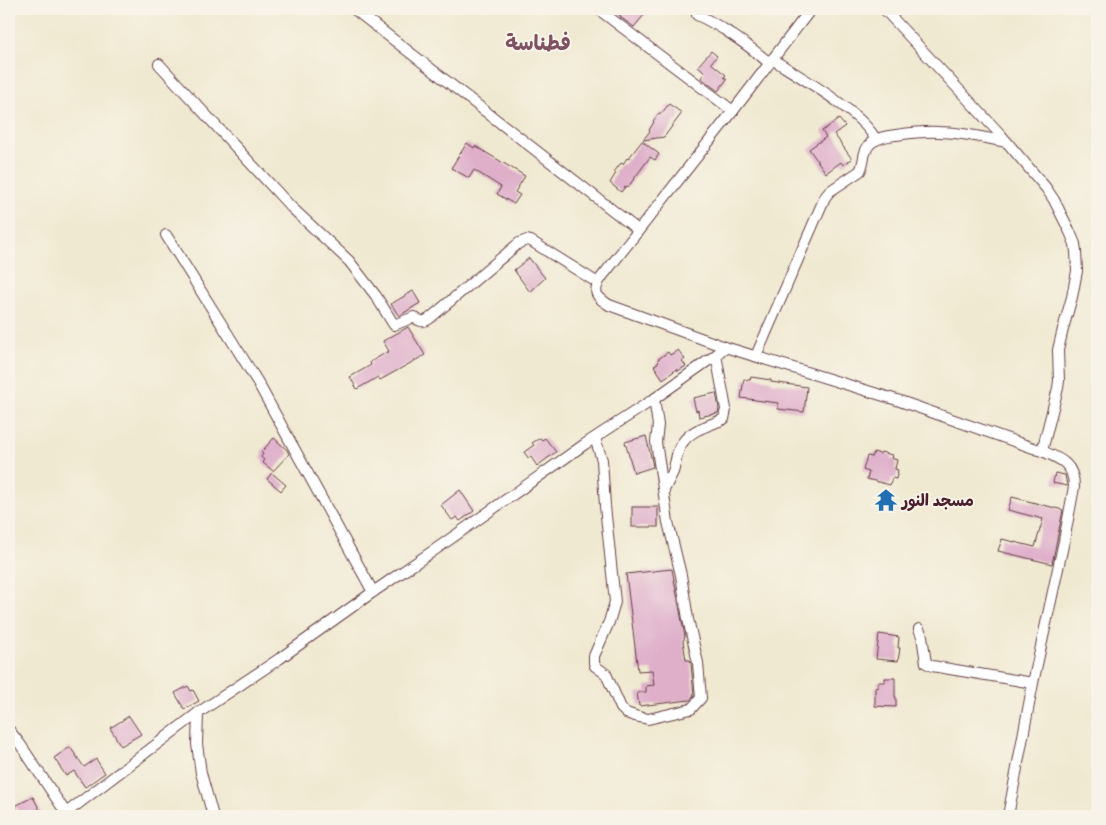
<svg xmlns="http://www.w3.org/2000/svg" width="1106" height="825" font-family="'Indie Flower','Playpen Sans Arabic',sans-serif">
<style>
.building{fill:#dfafca}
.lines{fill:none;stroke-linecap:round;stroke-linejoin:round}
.minor-casing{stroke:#633d44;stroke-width:12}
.minor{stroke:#fff;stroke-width:10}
.labels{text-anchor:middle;stroke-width:4;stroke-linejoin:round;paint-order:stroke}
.poi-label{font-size:16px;font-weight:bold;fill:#4a1f2b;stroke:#f7f3e8;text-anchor:start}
.district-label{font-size:21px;font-weight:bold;fill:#7e5163;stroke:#f7f3e8}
</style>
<rect width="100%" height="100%" fill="#f7f3e8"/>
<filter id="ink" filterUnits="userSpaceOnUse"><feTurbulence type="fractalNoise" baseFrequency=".02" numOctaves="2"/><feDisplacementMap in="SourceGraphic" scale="10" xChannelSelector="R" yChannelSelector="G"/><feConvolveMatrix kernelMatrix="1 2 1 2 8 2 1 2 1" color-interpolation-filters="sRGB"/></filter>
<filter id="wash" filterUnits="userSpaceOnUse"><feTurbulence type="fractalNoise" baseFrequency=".0096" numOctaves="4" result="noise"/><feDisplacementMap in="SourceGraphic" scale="20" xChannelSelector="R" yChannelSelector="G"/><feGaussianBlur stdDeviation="1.12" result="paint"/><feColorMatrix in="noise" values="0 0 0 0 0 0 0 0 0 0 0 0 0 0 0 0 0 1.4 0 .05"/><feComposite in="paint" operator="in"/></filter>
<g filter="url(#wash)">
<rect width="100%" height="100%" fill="#f0e9d1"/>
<g id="blocks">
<g class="building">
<path d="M622,9H649L634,27L620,17L621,16L618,14Z"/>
<path d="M711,51L717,56L711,63L726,75L724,77L727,79L718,91L701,78L705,72L698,66Z"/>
<path d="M669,104L682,113L664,137L643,140L650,131L649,130L654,122L653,121L659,113L661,114Z"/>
<path d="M839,119L845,126L834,134L852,159L843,165L841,162L826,173L809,149L826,137L822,131Z"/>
<path d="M642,141L659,154L655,160L650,157L628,187L626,186L621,192L610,183L616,173L614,172L621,163L623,164L627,158L628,159Z"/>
<path d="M467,143L474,148L475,146L525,176L515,192L520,195L514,204L497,194L501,187L474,170L469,178L451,168Z"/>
<path d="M529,258L545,278L530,292L514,270Z"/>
<path d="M413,291L420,303L399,316L391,304Z"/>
<path d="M408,327L425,355L380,380L378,377L357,389L350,377L371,365L370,362L389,351L383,341Z"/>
<path d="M678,350L685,359L682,361L686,366L678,371L677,369L663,379L654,366L659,362L657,360L668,352L670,355Z"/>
<path d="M751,377L771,380V382L807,387L804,412L778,409V403L741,398L744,379L750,380Z"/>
<path d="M716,393L719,409L718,413L699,417L698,410L696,411L693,398Z"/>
<path d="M646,436L651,457L653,467L634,473L625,442Z"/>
<path d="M274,438L287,450L289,454L273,471L262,462L264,460L261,457L263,454L261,452Z"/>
<path d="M540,438L542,440L545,438L556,452L537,466L531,457L529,459L524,452L534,445L532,443Z"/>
<path d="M874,452L880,454L881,452L892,455L891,458L897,460L895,469L898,470L896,479L892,478L890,485L867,479L869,472L863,470L867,456L872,457Z"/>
<path d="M272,473L286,485L281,491L267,479Z"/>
<path d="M1055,473L1065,475L1067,486L1053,483Z"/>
<path d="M460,490L474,511L460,521L457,517L452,520L441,505Z"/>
<path d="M1012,497L1063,510L1052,564L998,551L1002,539L1035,547L1043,519L1008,510Z"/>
<rect x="632" y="507" width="26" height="20"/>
<path d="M672,569L685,637L683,641L686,660H690L691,664L694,696L690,700L639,706L637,693L646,692V686L654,685L652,670L638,671L626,574Z"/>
<path d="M879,634L899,637L898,648H900L898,661L876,659Z"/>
<path d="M885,678H895V697H896V707L875,706V687L878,688V682H885Z"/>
<path d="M188,686L191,691L193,690L199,701L184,709L175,693Z"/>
<path d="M129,716L141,734L121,746L110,728Z"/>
<path d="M70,747L84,767L96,759L105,773L85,787L74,771L66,776L54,758Z"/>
<path d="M33,797L43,816H20L15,806Z"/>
</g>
</g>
</g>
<g filter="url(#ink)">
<use href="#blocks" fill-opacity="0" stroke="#633d44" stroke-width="1"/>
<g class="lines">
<defs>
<g id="minor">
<path d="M354,9L638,230"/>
<path d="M598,9L733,111"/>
<path d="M811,9L733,111L601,278C592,293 596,296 609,305L725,347L897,400L1042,451C1061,459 1074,464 1074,487L1064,541L1033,683L1008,816"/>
<path d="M884,9L1000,134L1046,188L1054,200L1070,232L1075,244L1076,252L1077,271L1072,297L1063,329L1058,350L1059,381L1058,388L1042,451"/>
<path d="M697,15C707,19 716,25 725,30C741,41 755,50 769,63"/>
<path d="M772,59C800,77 862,112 876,140"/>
<path d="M159,64L291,207L349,261L376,296L394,325L414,317C419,321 423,323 429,319L519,243L527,240L531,241L598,283"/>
<path d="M166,235L257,381L373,592"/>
<path d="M756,356L825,197L830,191L860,171C865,162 862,151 871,143C878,137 888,136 896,135C910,133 925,131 939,132C962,132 985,138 1007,142"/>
<path d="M595,438L602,460L605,506L615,602L609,622L594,656V663L595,666L606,674L621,708L626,713L635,716L648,719L691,709L701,698L698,663L688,619L681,575L668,522L656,442L658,425L654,399"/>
<path d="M664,490C667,484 670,478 673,472C676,463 676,450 683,442C692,429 711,425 724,419L726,409L716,355"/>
<path d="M919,629L922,636L926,663L932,666L1033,683"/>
<path d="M198,713L197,744L201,773L213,816"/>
<path d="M9,730L20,744L66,813"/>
<path d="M62,816L198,713L279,659L373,592L436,549L585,444L654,399L716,355L725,347"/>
</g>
</defs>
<use href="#minor" class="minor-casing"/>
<use href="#minor" class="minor"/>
</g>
</g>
<defs>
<symbol id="temple-bare" viewBox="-9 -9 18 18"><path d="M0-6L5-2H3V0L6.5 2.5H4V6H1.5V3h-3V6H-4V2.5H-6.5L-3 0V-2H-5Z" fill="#1f6fb2" stroke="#f7f3e8" stroke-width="2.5" paint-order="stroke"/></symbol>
</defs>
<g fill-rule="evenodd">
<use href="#temple-bare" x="870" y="484" width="32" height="32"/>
</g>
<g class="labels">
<g class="poi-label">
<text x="902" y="506">مسجد النور</text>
</g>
<g class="district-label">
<text x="538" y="50">فطناسة</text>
</g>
</g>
<rect width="1106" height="825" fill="none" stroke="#f7f3e8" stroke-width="30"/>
</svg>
